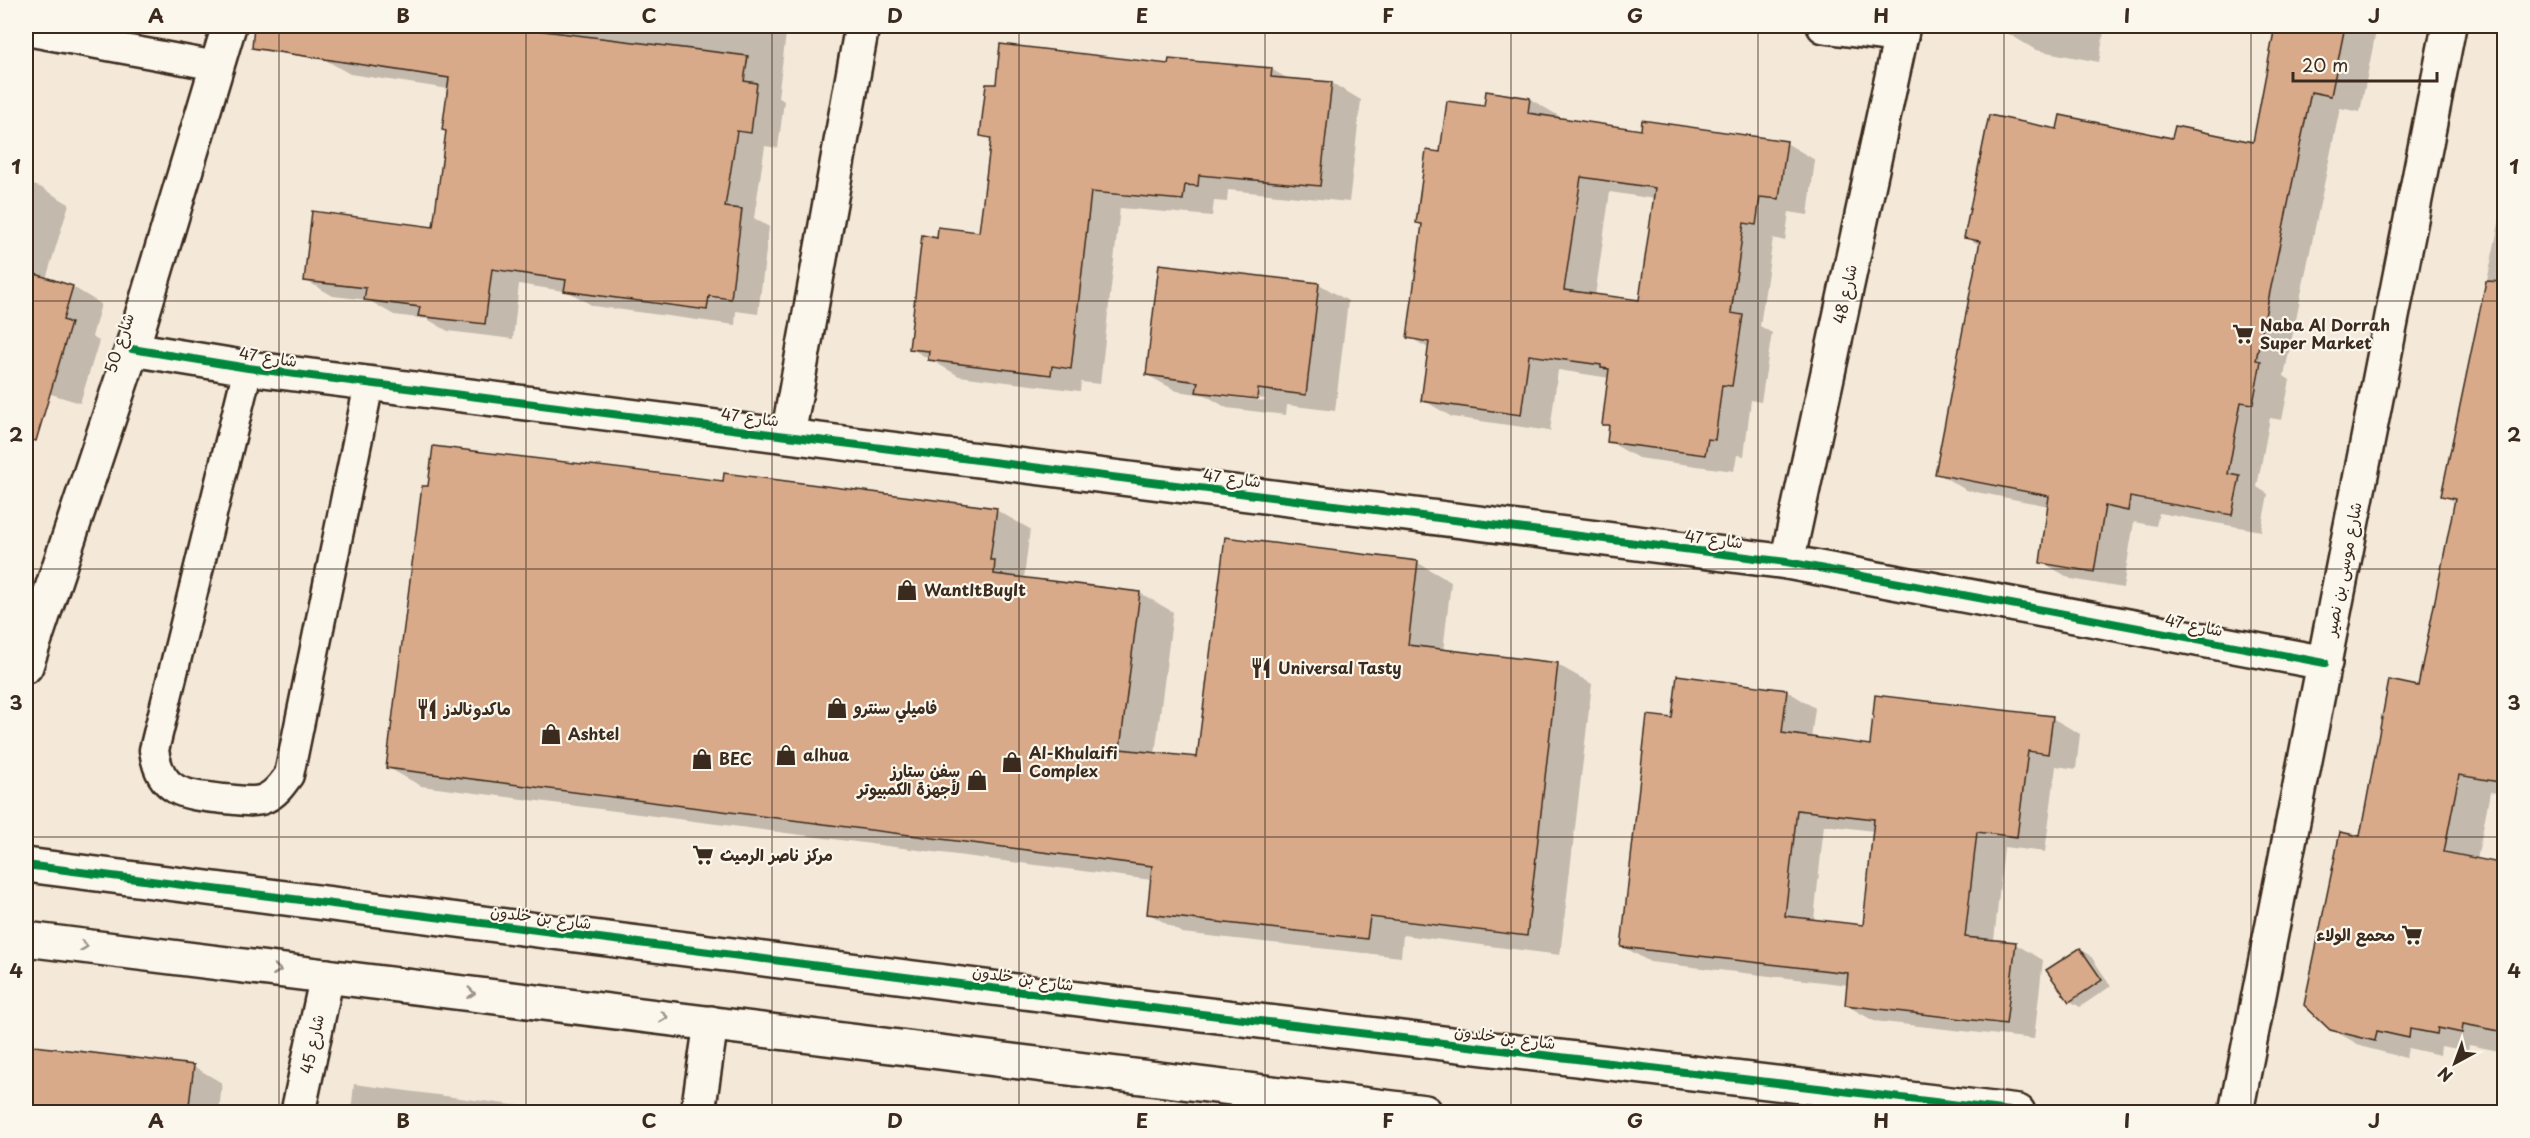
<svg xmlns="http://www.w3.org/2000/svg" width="2530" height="1138" font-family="'Playpen Sans','Playpen Sans Arabic',sans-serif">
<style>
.shadow{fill:#0003;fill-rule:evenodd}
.building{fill:#d8aa8a;stroke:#3b2a1e;stroke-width:1.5;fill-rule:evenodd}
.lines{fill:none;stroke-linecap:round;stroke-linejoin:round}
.lane-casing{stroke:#3b2a1e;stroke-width:33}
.street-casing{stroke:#3b2a1e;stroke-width:38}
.secondary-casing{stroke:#3b2a1e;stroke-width:38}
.lane{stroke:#fbf7ec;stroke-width:28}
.street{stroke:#fbf7ec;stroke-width:33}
.secondary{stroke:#fbf7ec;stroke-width:33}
.cycleway-casing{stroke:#fbf7ec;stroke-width:11}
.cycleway{stroke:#00873e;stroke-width:8}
.oneway{stroke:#9b9085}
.grid{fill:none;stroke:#3b2a1e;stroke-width:1.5;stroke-opacity:0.55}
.labels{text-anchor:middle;stroke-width:4.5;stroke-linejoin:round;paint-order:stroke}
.street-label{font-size:16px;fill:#3b2a1e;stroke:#fbf7ec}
.poi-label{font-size:16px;font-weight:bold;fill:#3b2a1e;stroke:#fbf7ec;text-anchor:start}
.neatline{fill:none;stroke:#3b2a1e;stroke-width:2}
.grid-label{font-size:20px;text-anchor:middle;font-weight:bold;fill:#3b2a1e}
</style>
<rect width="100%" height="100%" fill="#f4e8d8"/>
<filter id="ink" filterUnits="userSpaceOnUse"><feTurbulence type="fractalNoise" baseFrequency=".0167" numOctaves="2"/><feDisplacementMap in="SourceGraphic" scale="12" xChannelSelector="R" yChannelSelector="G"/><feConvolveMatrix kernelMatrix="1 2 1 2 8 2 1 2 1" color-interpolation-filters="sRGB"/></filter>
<g filter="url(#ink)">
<g class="shadow">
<path d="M326,26H787L778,97L784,101L778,148L765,146L754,218L769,227L758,314L736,311L735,325L593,306L569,292L519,284L513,339L448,331L427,319L394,315L368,300L333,296L305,280L435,229L447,131L449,89L350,74L322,58Z"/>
<path d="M2009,26H2105L2099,62L2036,50L2007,33Z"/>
<path d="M2269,26H2377L2360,112L2340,108L2284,376L2290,380L2282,420L2270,418L2257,487L2268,494L2261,531L2159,513L2156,526L2134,522L2123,588L2071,579L2042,562L2049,506L1966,490L1937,473L1981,246L1966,237L2058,131L2254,144L2275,29Z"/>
<path d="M1170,66L1271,69L1290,80L1332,83L1361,100L1349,202L1228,190L1227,202L1214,201L1212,216L1120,208L1100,384L1081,382L1080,391L959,376L910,348L938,239L981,233L992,141L982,135Z"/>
<path d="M1487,93L1530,99L1559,116V119L1642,131L1786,143L1815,160L1808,215L1789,212L1785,241L1773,238L1760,326L1772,333L1761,402L1751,400L1744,456L1737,455L1734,471L1638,458L1608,441L1610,428L1604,424L1610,378L1558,370L1550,431L1452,417L1423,400L1430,349L1409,337L1423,226L1417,223L1441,154L1485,108ZM1610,192L1655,199L1640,302L1595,296Z"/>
<path d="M26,183L40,187L69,204L46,279L73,287L101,304L92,337L99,341L80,403L48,393L34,419L26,448Z"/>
<path d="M2504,199V794L2490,792L2477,860L2504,865V1052L2469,1045L2468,1051L2441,1046L2440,1055L2408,1048L2406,1058L2363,1047L2331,1029L2361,838L2419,688L2456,503L2443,495Z"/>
<path d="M1319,284L1348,301L1335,411L1287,405L1286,415L1227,408L1205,395L1177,391L1147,375ZM1215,393L1265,399V401L1218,396Z"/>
<path d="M724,482L996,510L1030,529L1024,578L1140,593L1173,612L1155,754L1198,759L1418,563L1451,582L1443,651L1558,665L1592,684L1560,955L1403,935L1401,957L1182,933L1148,913L1152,880L421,786L387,767Z"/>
<path d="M1679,677L1787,691L1815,708L1811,739L1871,747L2052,718L2080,734L2076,769L2056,766L2045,852L2004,847L1994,941L2015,944L2043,960L2034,1039L1874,1021L1846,1005L1848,985L1650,962L1622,946L1674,720ZM1824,825L1874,831L1865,926L1814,920Z"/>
<path d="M2080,949L2090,955L2111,986L2080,1007L2070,1001Z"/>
<path d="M26,1047L193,1066L222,1083L219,1112H26Z"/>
<path d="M354,1084L567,1112H568H351Z"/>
</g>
<g class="building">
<path d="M254,26H503L748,56L744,81L757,83L751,133L737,131L725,207L742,209L731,299L709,296L707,310L564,291L566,280L492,269L485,324L418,316L420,307L364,300L366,288L304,281L312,211L433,227L446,131L442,130L449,78L252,48Z"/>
<path d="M2275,26H2345L2331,96L2311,92L2256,360L2261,361L2253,404L2241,402L2228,474L2240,476L2232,515L2130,497L2128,511L2105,506L2094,572L2040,563L2049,496L1935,474L1980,241L1964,238L1989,115L2057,129L2060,115L2172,138L2175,126L2253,142Z"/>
<path d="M1000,44L1168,64L1169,59L1272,68L1271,77L1332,82L1320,186L1199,175L1198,186L1185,185L1183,200L1091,192L1071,369L1052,366L1051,375L928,360L929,351L909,349L922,235L937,238L938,227L979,232L991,138L980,136L986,84H996Z"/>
<path d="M1486,91L1530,98L1528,113L1641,130L1642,120L1787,141L1779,199L1760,197L1756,225L1744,223L1731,313L1743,315L1732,386L1722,385L1715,440L1708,439L1705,455L1607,442L1609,425H1602L1609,369L1601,368V365L1529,355L1521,415L1421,401L1429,342L1407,338L1422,224L1416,223L1426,150L1440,152L1447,101L1484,106ZM1581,177L1655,188L1639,300L1564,290Z"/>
<path d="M1159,264L1319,283L1306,395L1258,389L1257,399L1196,392L1198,382L1146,375Z"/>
<path d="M26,271L73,286L63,320L71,323L36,441L26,439Z"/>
<path d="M2486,281L2505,282V783L2459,775L2444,852L2505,864V1032L2463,1024L2462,1033L2438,1028L2437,1034L2410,1029L2409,1038L2377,1031L2375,1041L2330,1030L2304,1005L2340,832L2360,836L2389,680L2418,686L2455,499L2441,496Z"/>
<path d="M433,446L723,481L724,473L997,508L990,560H995L994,574L1140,592L1120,749L1197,757L1225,537L1418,561L1408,645L1558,663L1527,936L1370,917L1367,939L1147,914L1152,866L386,768L422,486H428Z"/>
<path d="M1677,675L1787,690L1782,733L1870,745L1875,695L2053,716L2048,754L2028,751L2017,837L1977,832L1965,937L2016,942L2006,1024L1845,1005L1848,973L1621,947L1647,715L1672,718ZM1797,810L1874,819L1863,925L1785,916Z"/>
<path d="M2080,948L2102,980L2069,1002L2046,970Z"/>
<path d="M26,1045L194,1065L188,1113H26Z"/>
</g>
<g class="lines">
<defs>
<g id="lane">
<path d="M26,31L217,66"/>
<path d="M248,368L154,750C160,795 187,795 225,799C238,800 254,804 266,798C277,793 283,783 289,775L369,384"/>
</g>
<g id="street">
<path d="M1824,26L1901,36"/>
<path d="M132,349L248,368L1787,562L2325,663"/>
<path d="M788,435L862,26"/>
<path d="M1787,562L1903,26"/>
<path d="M26,666L132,349L229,26"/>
<path d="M298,1112L327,976"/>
<path d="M698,1112L711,1023"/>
</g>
<g id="secondary">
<path d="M26,865L1110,1003L2018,1112"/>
<path d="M26,939L1425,1112"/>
<path d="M2236,1112L2449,26"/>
</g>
</defs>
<use href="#lane" class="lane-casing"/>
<use href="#street" class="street-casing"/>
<use href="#secondary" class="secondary-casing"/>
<use href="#lane" class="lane"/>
<use href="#street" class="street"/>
<use href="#secondary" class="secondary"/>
<defs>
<g id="cycleway">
<path d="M132,349L248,368L1787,562L2325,663"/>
<path d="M26,865L1110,1003L2018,1112"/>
</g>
</defs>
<use href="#cycleway" class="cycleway-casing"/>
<use href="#cycleway" class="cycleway"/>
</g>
<defs><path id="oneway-chevron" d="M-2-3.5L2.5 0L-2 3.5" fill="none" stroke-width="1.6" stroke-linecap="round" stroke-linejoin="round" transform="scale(1.5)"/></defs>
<g class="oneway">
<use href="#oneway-chevron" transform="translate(84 946) rotate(7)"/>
<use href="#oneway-chevron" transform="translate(277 970) rotate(7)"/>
<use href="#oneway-chevron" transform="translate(471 993) rotate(7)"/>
<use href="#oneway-chevron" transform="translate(664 1017) rotate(7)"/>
</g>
</g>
<path class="grid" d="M279,26V1112M526,26V1112M772,26V1112M1019,26V1112M1265,26V1112M1511,26V1112M1758,26V1112M2004,26V1112M2251,26V1112M26,301H2504M26,569H2504M26,837H2504"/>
<defs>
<symbol id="supermarket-bare" viewBox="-9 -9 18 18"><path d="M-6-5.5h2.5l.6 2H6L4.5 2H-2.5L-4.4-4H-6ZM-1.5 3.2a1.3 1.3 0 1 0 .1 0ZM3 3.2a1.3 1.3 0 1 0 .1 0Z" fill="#3b2a1e" stroke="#fbf7ec" stroke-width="2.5" paint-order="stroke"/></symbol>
<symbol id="shop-bare" viewBox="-9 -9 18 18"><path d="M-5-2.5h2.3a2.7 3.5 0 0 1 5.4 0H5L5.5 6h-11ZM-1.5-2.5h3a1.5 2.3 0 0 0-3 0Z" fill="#3b2a1e" stroke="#fbf7ec" stroke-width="2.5" paint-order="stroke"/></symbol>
<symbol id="restaurant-bare" viewBox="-9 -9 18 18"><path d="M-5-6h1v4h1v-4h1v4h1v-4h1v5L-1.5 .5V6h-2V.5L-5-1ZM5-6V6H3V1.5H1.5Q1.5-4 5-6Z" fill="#3b2a1e" stroke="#fbf7ec" stroke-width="2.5" paint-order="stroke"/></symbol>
</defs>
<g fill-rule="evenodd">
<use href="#supermarket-bare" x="2228" y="319" width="30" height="30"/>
<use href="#shop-bare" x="892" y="575" width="30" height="30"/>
<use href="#restaurant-bare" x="1246" y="653" width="30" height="30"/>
<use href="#shop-bare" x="822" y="693" width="30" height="30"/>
<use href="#restaurant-bare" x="412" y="694" width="30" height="30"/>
<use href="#shop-bare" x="536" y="719" width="30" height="30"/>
<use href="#shop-bare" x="771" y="740" width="30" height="30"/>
<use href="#shop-bare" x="687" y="744" width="30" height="30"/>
<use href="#shop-bare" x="997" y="747" width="30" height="30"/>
<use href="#shop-bare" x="962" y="765" width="30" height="30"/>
<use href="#supermarket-bare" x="688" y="840" width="30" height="30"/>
<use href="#supermarket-bare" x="2397" y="920" width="30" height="30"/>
</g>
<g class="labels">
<g class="street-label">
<text transform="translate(1845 294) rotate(-78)" y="6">شارع 48</text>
<text transform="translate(119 343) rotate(-72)" y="6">شارع 50</text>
<text transform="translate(268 357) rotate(8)" y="6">شارع 47</text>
<text transform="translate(750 417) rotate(7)" y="6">شارع 47</text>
<text transform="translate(1232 478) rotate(7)" y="6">شارع 47</text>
<text transform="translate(1714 539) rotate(7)" y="6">شارع 47</text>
<text transform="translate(2343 569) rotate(-79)" y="6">شارع موسى بن نصير</text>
<text transform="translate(2194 625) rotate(11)" y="6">شارع 47</text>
<text transform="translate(541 917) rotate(7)" y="6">شارع بن خلدون</text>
<text transform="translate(1023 978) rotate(8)" y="6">شارع بن خلدون</text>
<text transform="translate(1505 1037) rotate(7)" y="6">شارع بن خلدون</text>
<text transform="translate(312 1044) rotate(-78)" y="6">شارع 45</text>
</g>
<g class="poi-label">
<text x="2260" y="331">Naba Al Dorrah<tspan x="2260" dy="18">Super Market</tspan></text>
<text x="924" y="596">WantItBuyIt</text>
<text x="1278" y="674">Universal Tasty</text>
<text x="854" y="714">فاميلي سنترو</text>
<text x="444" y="715">ماكدونالدز</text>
<text x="568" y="740">Ashtel</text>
<text x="1029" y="759">Al-Khulaifi<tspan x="1029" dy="18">Complex</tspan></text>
<text x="803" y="761">alhua</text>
<text x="719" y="765">BEC</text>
<text x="960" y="777" text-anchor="end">سفن ستارز<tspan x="960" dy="18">لأجهزة الكمبيوتر</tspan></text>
<text x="720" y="861">مركز ناصر الرميث</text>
<text x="2395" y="941" text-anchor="end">محمع الولاء</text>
</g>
</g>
<rect width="2530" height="1138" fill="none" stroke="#fbf7ec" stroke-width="66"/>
<g transform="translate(2455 1063) rotate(221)" stroke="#fbf7ec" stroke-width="4.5" paint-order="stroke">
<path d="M0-4.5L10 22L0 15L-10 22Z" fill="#3b2a1e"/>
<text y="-9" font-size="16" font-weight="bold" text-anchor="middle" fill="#3b2a1e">N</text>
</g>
<path d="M2293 72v9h144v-9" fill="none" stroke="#3b2a1e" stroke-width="3"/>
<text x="2302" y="72" font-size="18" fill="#3b2a1e" stroke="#fbf7ec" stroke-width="4.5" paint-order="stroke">20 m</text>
<rect x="33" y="33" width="2464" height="1072" class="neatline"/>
<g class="grid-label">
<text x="156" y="23">A</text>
<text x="403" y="23">B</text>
<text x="649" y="23">C</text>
<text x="895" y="23">D</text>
<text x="1142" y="23">E</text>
<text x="1388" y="23">F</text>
<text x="1635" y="23">G</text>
<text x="1881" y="23">H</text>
<text x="2127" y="23">I</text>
<text x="2374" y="23">J</text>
<text x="16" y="174">1</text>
<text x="2514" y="174">1</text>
<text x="16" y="442">2</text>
<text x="2514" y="442">2</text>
<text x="16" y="710">3</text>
<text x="2514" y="710">3</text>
<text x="16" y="978">4</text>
<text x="2514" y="978">4</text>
<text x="156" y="1128">A</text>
<text x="403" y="1128">B</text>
<text x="649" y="1128">C</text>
<text x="895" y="1128">D</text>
<text x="1142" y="1128">E</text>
<text x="1388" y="1128">F</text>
<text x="1635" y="1128">G</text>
<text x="1881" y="1128">H</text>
<text x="2127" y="1128">I</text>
<text x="2374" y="1128">J</text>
</g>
</svg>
